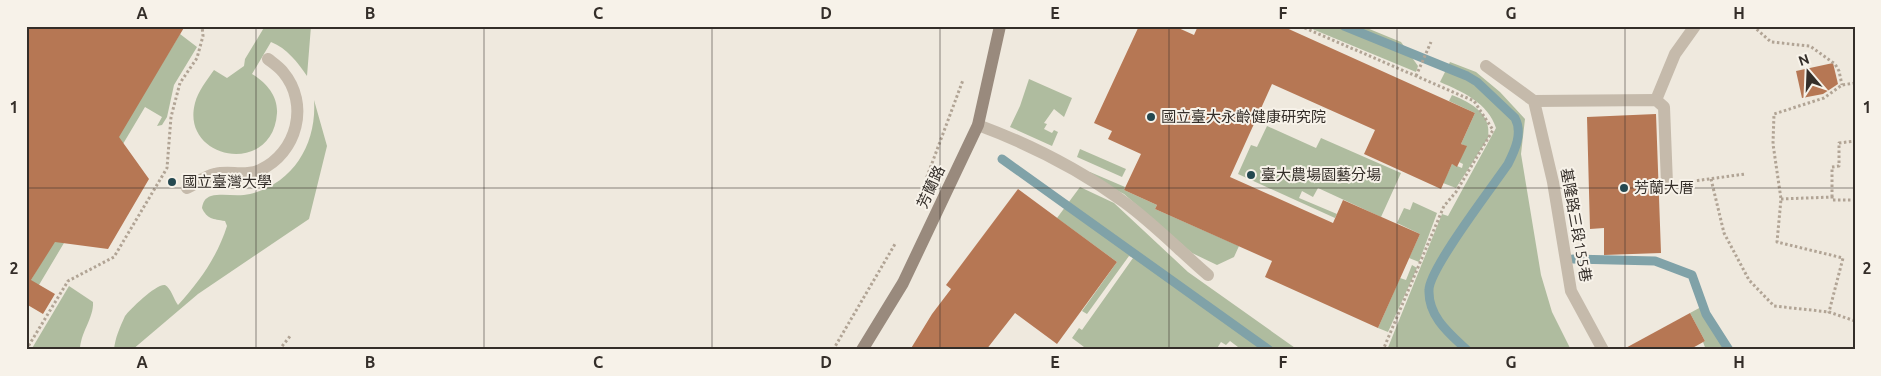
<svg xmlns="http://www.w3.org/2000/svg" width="1881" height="376" font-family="Ubuntu,'Noto Sans TC',sans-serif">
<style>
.green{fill:#afbc9f}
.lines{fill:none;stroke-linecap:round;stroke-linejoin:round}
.stream{stroke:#80a2a8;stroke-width:9}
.building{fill:#b67754}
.path{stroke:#b1a495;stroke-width:3;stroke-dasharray:2.5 2.5;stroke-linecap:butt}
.lane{stroke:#c5baab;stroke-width:12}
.street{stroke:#c5baab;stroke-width:12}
.secondary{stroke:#998a7d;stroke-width:12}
.grid{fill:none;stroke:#342e29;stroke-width:1;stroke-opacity:0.55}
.poi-dot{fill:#244850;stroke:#f7f2e9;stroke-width:2}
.labels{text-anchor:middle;stroke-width:4;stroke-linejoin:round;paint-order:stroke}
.poi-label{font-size:15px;fill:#342e29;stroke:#f7f2e9;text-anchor:start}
.street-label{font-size:15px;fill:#342e29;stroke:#f7f2e9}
.neatline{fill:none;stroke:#342e29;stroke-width:2}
.grid-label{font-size:16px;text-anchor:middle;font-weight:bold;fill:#342e29}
</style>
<rect width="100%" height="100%" fill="#efe9de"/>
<g class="green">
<path d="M265,26H311L307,76C298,63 287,48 271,42L252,74C266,82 278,96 277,113C273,177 180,160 195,103C198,91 207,80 214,70L227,78L244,66L245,59Z"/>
<path d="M1305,26H1362L1401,42L1418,66L1416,72Z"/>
<path d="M180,34L197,47L174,85L167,117L162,125L157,126L162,117L145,107L33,295L26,288Z"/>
<path d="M1450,62L1476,72L1500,92L1525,119L1521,154L1541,275L1552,312L1571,350H1387L1442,214L1448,216L1496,128C1488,103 1463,92 1440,82Z"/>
<path d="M1029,79L1072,98L1064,117L1054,109L1044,123L1047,124L1044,129L1052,133L1054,130L1058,132L1052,146L1010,127L1020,106Z"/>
<path d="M1452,95C1471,103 1492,113 1488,138L1456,188L1443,183L1452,164L1462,168L1463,164L1459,162L1466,146L1461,144L1475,113L1449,101Z"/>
<path d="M314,100L327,146L309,219L198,294L132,350H114C115,338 120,327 125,316C130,309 157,283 165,285C171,288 174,300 178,305C200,281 217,257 227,226L225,221C213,219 207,219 202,208C203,202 205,198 211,196C223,193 237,197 250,194C294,183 317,143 314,100Z"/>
<path d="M1267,126L1316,148L1321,138L1401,173L1381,217L1318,188L1313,197L1302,191L1299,198L1337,214L1335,218L1238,174L1251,145L1257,147Z"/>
<path d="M1080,149L1126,169L1122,177L1077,157Z"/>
<path d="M1090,172L1125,187L1124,190L1157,205L1155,209L1239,246L1234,257L1217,265L1192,253L1124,194L1088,176Z"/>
<path d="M1080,187L1114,203L1188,272L1298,350H1242L1230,341L1226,345L1221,342L1216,350H1088L1072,338L1079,328L1082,330L1133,258L1129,256L1087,314L1082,311L1117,262L1057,218Z"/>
<path d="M1413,202L1437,213L1419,262L1409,258L1420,234L1397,223L1404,208L1410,210Z"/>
<path d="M1412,265L1417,268L1388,332L1378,328L1400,278L1406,280Z"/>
<path d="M69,286L93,302C94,318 80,333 80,350H31Z"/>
<path d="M1701,307L1727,350H1706L1703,342L1705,341L1690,313Z"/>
</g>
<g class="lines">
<g class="stream">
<path d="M1344,26L1467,76L1477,82L1515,118C1523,133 1515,150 1508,164C1493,186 1429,269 1429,290C1428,317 1450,334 1467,350"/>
<path d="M1002,159L1269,350"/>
<path d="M1573,259L1655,261L1692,275L1706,314L1729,350"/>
</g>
</g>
<g class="building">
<path d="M26,26H185L119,137L149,179L108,249L55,242L31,280L55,294L43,314L26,304Z"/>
<path d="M1139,26H1174L1194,35L1198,26H1282L1475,113L1461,144L1467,146L1457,167L1452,164L1441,189L1364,154L1375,130L1272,84L1230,177L1333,223L1343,200L1420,234L1378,328L1265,277L1272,261L1155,209L1157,205L1124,190L1141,154L1108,139L1112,131L1094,123Z"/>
<path d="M1833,63L1838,84L1823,94L1802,98L1796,71Z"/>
<path d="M1656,114L1661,253L1604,255V228L1590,229L1587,117Z"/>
<path d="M1018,189L1117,262L1057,344L1015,313L986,350H910L932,314L951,289L946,285Z"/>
<path d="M1690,313L1705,341L1689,350H1622Z"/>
</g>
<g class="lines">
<g class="path">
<path d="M1300,26L1474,101L1493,130L1456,192L1444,206L1383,350"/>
<path d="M1753,26L1771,42L1810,46L1835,64L1839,71L1842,85"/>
<path d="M1416,76L1431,42"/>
<path d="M1855,83L1842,85L1824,98L1774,114L1773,144L1781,199L1777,242L1843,258L1829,312L1855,321"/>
<path d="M1711,179L1724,233L1749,280L1774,306L1829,312"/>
<path d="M925,182L963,80"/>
<path d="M1687,182L1745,174"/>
<path d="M1832,197V167L1839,166V143L1855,141"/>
<path d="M1781,199L1832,197V200H1855"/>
<path d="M26,350L68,281L114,257L167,168L171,117L180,83L197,58L203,36L202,26"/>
<path d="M279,350L291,335"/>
<path d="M833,350L895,244"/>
</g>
<g class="lane">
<path d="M1656,100L1675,54L1695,26"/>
<path d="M1534,101L1656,100L1664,107L1667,184"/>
<path d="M978,125C1029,144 1079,169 1124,202C1153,223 1180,251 1208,275"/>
<path d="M187,188C195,184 205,176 215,174C230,170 244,177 260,170C297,153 310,104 283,72C279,67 273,63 268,59"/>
</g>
<path class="street" d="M1486,66L1534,101L1553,182L1571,291L1603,350"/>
<path class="secondary" d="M862,350L903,283L978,125L1000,26"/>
</g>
<path class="grid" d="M256,26V350M484,26V350M712,26V350M940,26V350M1169,26V350M1397,26V350M1625,26V350M26,188H1855"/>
<g class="poi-dot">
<circle cx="1151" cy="117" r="5"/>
<circle cx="1251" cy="175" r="5"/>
<circle cx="172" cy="182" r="5"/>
<circle cx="1624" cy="188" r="5"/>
</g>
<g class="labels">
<g class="poi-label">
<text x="1161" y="122">國立臺大永齡健康研究院</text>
<text x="1261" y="180">臺大農場園藝分場</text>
<text x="182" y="187">國立臺灣大學</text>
<text x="1634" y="193">芳蘭大厝</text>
</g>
<g class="street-label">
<text transform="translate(931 187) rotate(-65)" y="5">芳蘭路</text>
<text transform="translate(1576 225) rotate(80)" y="5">基隆路三段155巷</text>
</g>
</g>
<rect width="1881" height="376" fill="none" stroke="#f7f2e9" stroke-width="55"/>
<g transform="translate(1808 72) rotate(341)" stroke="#f7f2e9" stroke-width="4" paint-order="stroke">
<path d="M0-4L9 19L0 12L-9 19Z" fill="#342e29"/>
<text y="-8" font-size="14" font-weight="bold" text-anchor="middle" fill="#342e29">N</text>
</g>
<rect x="28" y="28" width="1826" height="320" class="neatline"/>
<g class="grid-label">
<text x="142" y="19">A</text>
<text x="370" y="19">B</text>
<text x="598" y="19">C</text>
<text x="826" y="19">D</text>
<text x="1055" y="19">E</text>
<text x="1283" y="19">F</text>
<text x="1511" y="19">G</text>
<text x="1739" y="19">H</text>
<text x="14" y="113">1</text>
<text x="1867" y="113">1</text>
<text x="14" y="274">2</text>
<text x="1867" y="274">2</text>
<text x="142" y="368">A</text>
<text x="370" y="368">B</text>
<text x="598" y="368">C</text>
<text x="826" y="368">D</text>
<text x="1055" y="368">E</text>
<text x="1283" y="368">F</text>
<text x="1511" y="368">G</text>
<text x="1739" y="368">H</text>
</g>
</svg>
